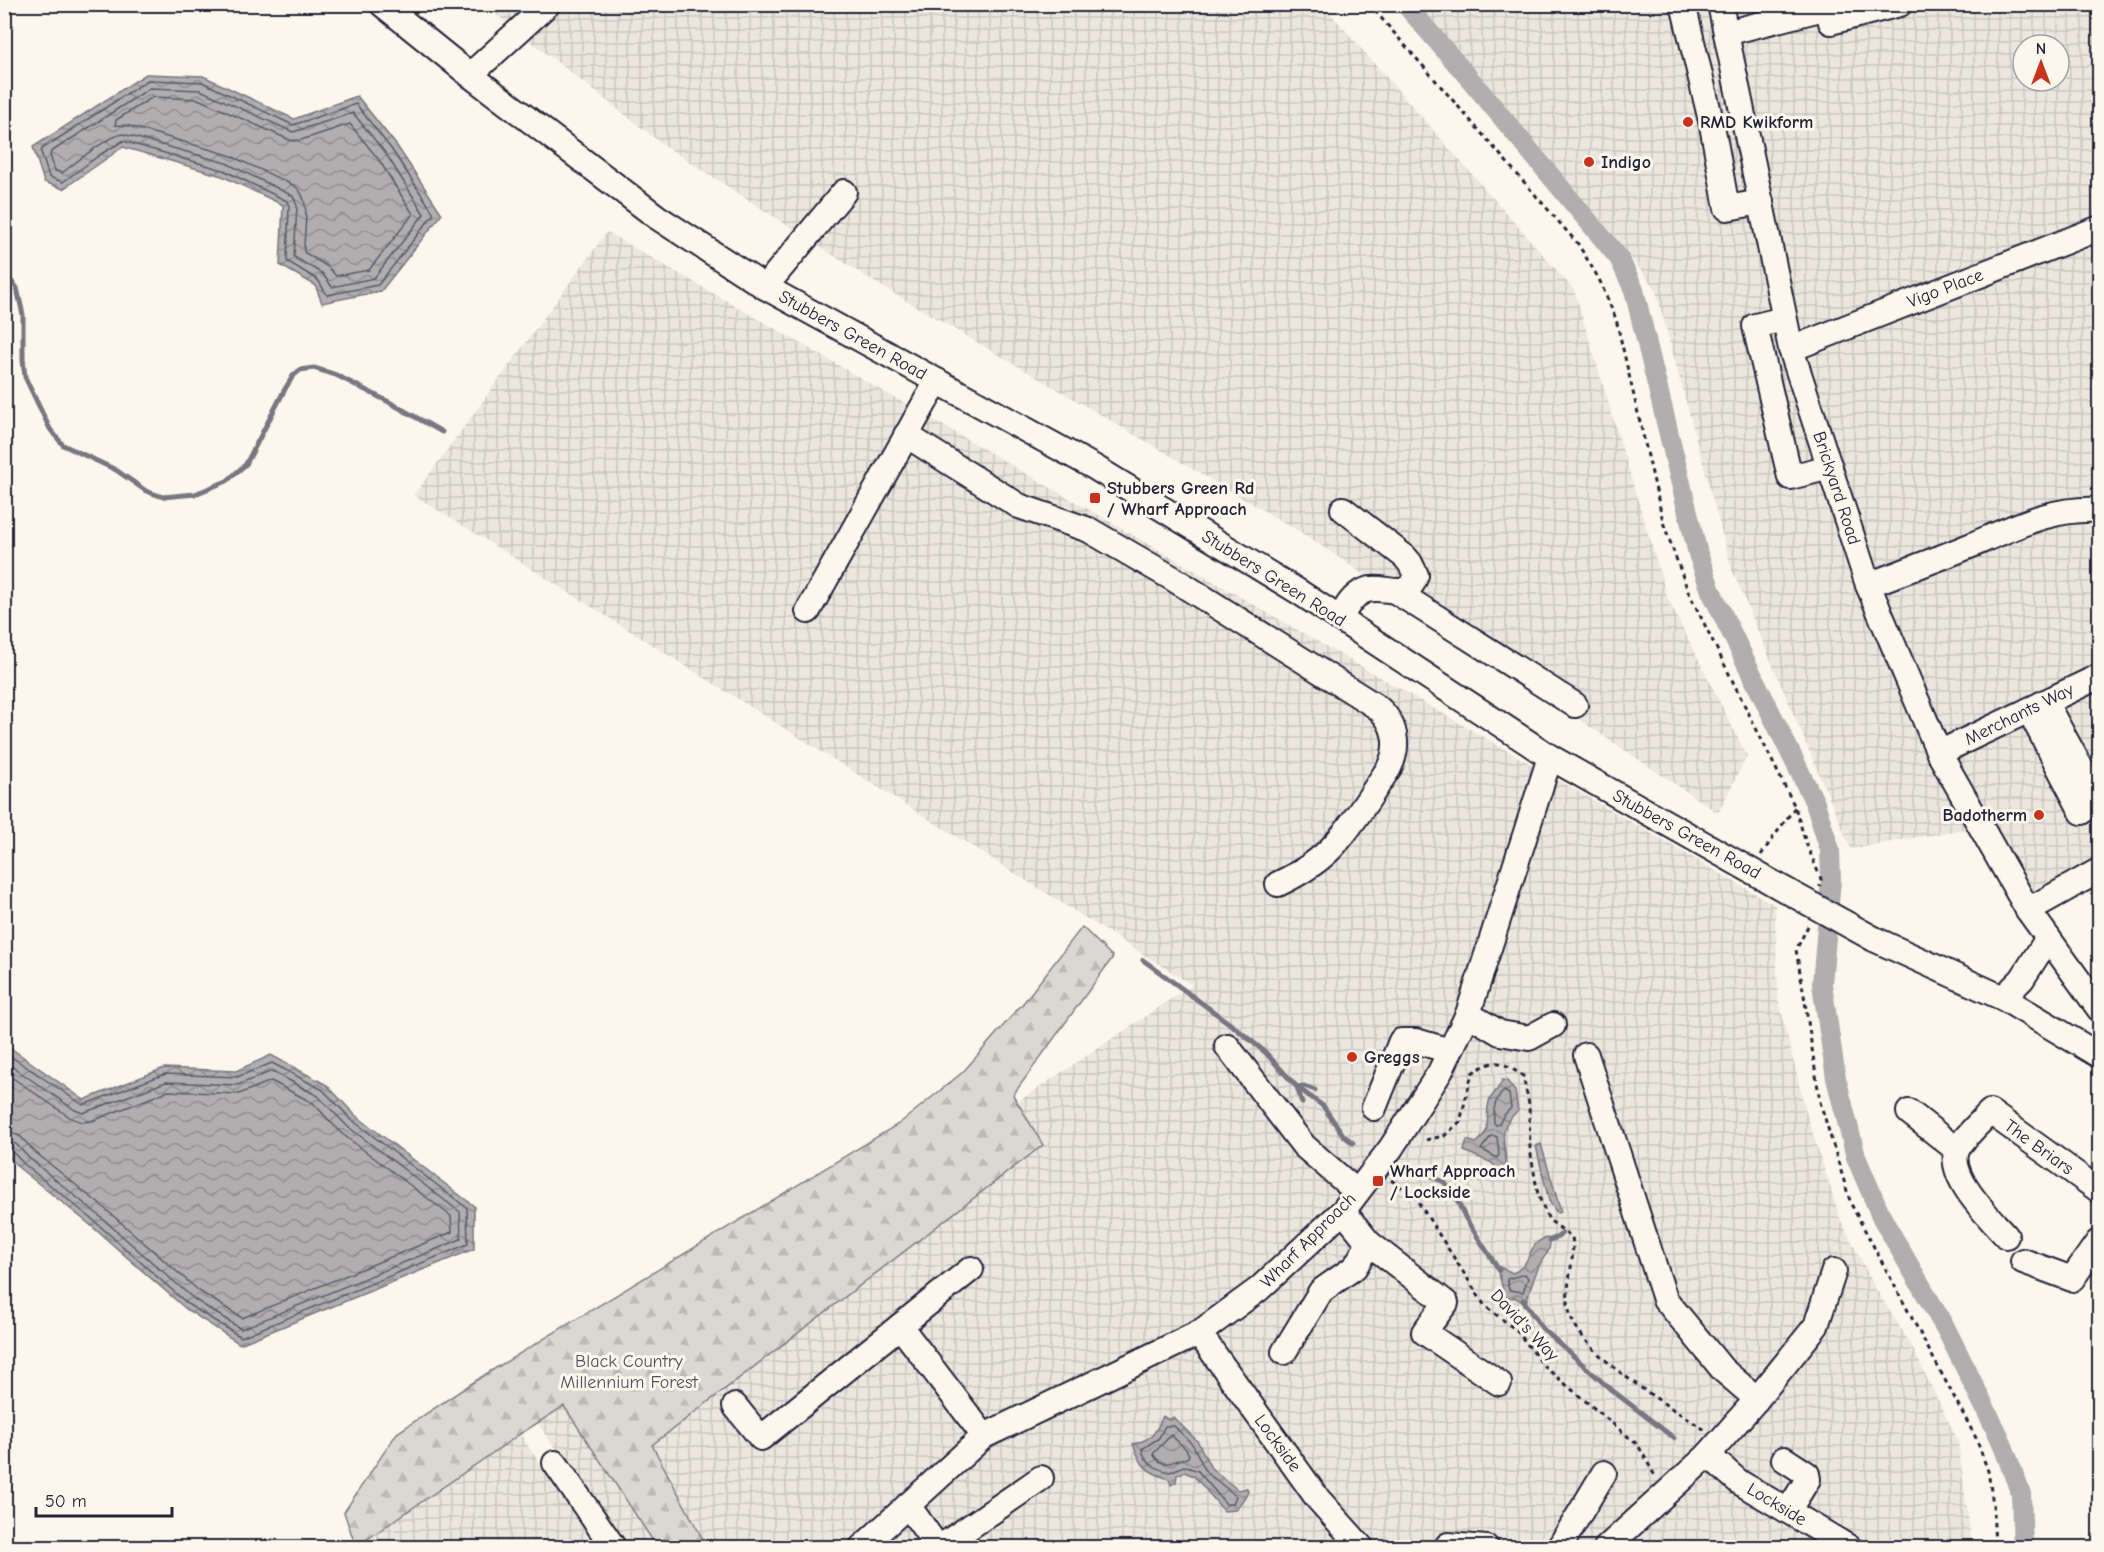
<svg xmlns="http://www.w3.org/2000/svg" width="2104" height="1552" font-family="'Comic Neue',sans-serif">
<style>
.industrial{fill:url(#industrial-grid);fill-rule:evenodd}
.forest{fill:url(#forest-firs);stroke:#7e7d87;stroke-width:1.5}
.water{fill:url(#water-waves);stroke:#787681;stroke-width:1.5}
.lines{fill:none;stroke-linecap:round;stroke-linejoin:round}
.shore{stroke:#5b5a6a;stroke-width:1.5}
.stream{stroke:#787681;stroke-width:5}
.canal{stroke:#b1aeb0;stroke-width:20}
.minor-casing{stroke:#22223b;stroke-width:28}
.path{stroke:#22223b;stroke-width:3;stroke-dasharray:4.5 4.5;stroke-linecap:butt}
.minor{stroke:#fbf7ec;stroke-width:24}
.minor-bridge-casing{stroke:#22223b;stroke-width:28;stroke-linecap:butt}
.minor-bridge{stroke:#fbf7ec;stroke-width:24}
.poi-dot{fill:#c8321e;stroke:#fbf7ec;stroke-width:2}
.labels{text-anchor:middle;stroke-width:6;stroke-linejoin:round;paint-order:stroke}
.poi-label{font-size:18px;font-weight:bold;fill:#22223b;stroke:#fbf7ec;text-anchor:start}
.street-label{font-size:18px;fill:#22223b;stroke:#fbf7ec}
.park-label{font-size:18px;fill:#505061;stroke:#fbf7ec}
</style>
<defs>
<pattern id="industrial-grid" width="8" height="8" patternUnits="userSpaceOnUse" patternTransform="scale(1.5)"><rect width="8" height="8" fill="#ebe7df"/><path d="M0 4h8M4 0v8" fill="none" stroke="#c9c6c0"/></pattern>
<pattern id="forest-firs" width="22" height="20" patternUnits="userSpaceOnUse" patternTransform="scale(1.5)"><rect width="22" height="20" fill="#dbd8d3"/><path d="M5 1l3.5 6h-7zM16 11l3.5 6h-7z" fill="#bcb9b6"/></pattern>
<pattern id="water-waves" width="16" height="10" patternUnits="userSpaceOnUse" patternTransform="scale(1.5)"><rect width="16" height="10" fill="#b1aeb0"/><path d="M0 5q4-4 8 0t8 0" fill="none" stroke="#908d90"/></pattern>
</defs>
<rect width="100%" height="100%" fill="#fbf7ec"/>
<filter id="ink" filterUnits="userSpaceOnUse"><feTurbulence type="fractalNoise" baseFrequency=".0167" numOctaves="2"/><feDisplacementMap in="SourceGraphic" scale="12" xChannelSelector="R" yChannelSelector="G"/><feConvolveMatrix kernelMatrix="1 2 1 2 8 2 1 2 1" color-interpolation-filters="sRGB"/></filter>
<g filter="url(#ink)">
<g class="industrial">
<path d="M484,5H1323L1574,290L1668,599L1747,756L1718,813L1307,536L876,283L665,146Z"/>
<path d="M1418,5H2099V858L2020,896L1988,825L1851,849L1732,570L1655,288L1595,213ZM2023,45H2059V81H2023Z"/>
<path d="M607,232L1775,905L1778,998L1806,1112L1841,1221L1877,1291L1910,1343L1958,1441L1972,1547H625L538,1424L1192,985L414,495Z"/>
<path d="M520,1434L597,1547L357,1548Z"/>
</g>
<path class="forest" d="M1082,927L1113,957L1013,1095L1043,1145L652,1445L707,1547H657L564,1406L520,1434L356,1547L344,1512L397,1433L486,1374L900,1123L963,1072L1024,1002Z"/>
<g class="water">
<path d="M146,74L203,76L294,119L357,96L397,146L442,214L381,291L322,303L315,285L280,265L283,205L222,176L123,147L63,189L44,182L33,147Z"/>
<path d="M5,1044L84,1100L164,1068L236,1071L271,1055L327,1085L355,1115L474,1206V1249L240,1344L186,1309L88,1223L19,1168L5,1152Z"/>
<path d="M1502,1080L1507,1081L1515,1091L1518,1111C1494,1130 1507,1143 1506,1169L1503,1171H1499L1492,1163L1464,1151L1467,1140L1476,1143C1494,1129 1484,1120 1489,1102C1492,1093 1500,1089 1502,1080Z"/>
<path d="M1541,1144L1561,1212L1557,1213L1549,1201L1536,1146Z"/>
<path d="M1547,1238L1550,1240C1550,1253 1547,1252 1541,1262C1535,1275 1528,1291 1526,1305C1520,1300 1516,1296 1508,1298L1504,1295L1499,1273L1495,1265L1513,1273C1534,1264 1526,1242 1547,1238Z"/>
<path d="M1163,1416L1169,1420L1173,1417L1198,1442L1211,1468L1238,1490L1247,1488L1248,1492L1236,1510L1224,1511L1194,1476L1184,1472L1177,1475L1176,1482L1171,1485L1169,1479C1146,1472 1141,1466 1133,1444C1153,1439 1155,1434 1163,1416Z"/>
</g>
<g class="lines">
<g class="shore">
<path d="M148,80L202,82L293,125L356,104L392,150L433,212V215L378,285L327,295L318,280L287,261L289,206L287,201L223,170L123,141L101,154L63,182L49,177L41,152L42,149Z"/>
<path d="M150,88L200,90L293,132L353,113L386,154L424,214L374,278L332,287L323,274L294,257L297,206L293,196L226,163L123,134C104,138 78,161 62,173L55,171L50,155L51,152Z"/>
<path d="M153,97L198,99L292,141L301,140L350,124L379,160L413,214L369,270L336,276L328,267L304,252C303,231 313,201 295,186L229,155L129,126L115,125L116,120Z"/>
<path d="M4,1052L83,1105L165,1074L237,1077L272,1063L323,1090L352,1120L467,1208L468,1244L241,1337L189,1305L92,1219L24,1164L11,1150L4,1148"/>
<path d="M4,1061L75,1110L83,1113L166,1082L238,1085L272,1071L318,1096L347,1126L460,1212L461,1239L241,1329L194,1299L96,1213L29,1158L16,1144L4,1141"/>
<path d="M4,1072L71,1118L82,1122L92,1121L168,1091L239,1094L271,1081L313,1103L341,1133L451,1216L452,1232L242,1318L199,1291L102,1206L35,1152L21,1137L13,1133L4,1132"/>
<path d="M1504,1091L1509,1094L1511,1108L1504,1115L1499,1124L1496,1125L1494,1123C1493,1110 1494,1100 1504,1091Z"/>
<path d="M1492,1135L1497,1137L1499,1155L1497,1158L1481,1149Z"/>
<path d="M1525,1274L1528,1278L1523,1292L1509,1290L1507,1279Z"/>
<path d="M1165,1426H1174L1193,1445L1206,1472L1236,1496L1233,1504H1226L1198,1471L1184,1466L1170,1472C1156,1469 1145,1464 1142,1449L1159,1438Z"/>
<path d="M1171,1435L1186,1449L1189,1455L1187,1458C1171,1460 1164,1471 1153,1454Z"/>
</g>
<g class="stream">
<path d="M4,273L17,288L23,315V359L25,377L50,429L63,445L116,470L146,491L163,497L195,494L227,481L246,464L285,389L293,376L300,370L314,368L336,375L389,402L442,432"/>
<path d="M1143,960L1233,1026L1265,1052L1297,1087L1323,1106L1344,1136L1353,1143"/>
<path d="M1302,1103L1297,1087L1304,1086L1315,1090"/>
<path d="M1414,1168L1444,1182L1454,1194L1466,1219L1499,1270"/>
<path d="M1550,1240L1558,1237L1562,1233"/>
<path d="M1523,1300L1542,1328L1609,1388L1674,1438"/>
</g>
<path class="canal" d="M1405,4L1475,85L1619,258L1634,290L1698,554L1711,591L1815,803L1830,850L1831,880L1822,984L1836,1078L1856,1157L1882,1218L1947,1331L2000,1438L2021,1494L2023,1548"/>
<defs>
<g id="minor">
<path d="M382,4L470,75L657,217L765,287L1094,467L1299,592L1550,757L1787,891"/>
<path d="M1683,4L1712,125L1727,208L1761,202"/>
<path d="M1720,4L1791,349L1868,585L1939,753L2028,910L2100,1010"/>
<path d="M1726,33L1828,7L1831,22L1900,4"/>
<path d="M470,75L548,4"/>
<path d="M765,287L844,192"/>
<path d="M1784,319L1755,326L1790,477L1830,467"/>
<path d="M1791,349L2100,228"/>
<path d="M906,435L1019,506L1089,530L1172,578L1377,707C1396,723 1400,746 1389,768C1372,793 1355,822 1335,844C1320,861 1299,874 1278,884"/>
<path d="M1868,585C1903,572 1938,559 1972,545C2015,527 2051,507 2100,510"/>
<path d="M1395,591L1575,705"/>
<path d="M808,611L937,381"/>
<path d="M1340,619C1346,608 1352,596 1364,591C1384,582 1407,605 1416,575L1410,563L1405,557L1343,509"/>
<path d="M2045,702L2100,803"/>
<path d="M2029,710L2082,812"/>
<path d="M1939,753L2100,676"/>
<path d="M2028,910L2100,870"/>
<path d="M1874,939L2003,998L2100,1056"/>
<path d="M2003,998L2022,979L2048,938"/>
<path d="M1468,1014L1500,1033L1529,1038L1553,1025"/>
<path d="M1227,1046L1304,1146L1357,1192"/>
<path d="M1586,1055L1665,1299L1723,1370L1757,1399"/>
<path d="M1374,1108L1401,1041H1416L1450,1051"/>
<path d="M1909,1112L1957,1150"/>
<path d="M1343,1211L1369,1243L1446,1303L1424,1332L1499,1383"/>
<path d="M2006,1236C1990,1218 1947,1177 1957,1150C1960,1142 1983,1119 1990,1112L2100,1191"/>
<path d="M2023,1261L2072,1279L2098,1242"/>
<path d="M900,1326L971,1269"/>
<path d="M1199,1333L1318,1499L1362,1548"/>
<path d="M1284,1352L1321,1291L1355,1267L1369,1243"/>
<path d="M735,1406L761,1438L900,1326L984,1436"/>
<path d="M1708,1455L1739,1482L1850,1548"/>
<path d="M1784,1459L1807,1474L1808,1479L1788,1511"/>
<path d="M555,1463L614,1548"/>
<path d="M908,1505L938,1548"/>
<path d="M1448,1545L1487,1548"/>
<path d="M861,1548L984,1436L1199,1333L1259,1289L1343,1211L1391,1148L1440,1072L1468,1014L1550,757"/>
<path d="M939,1548L1041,1478"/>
<path d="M1559,1548L1604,1473"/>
<path d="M1606,1548L1708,1455L1757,1399L1816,1326L1834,1271"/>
</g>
</defs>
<use href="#minor" class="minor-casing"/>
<g class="path">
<path d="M1369,4L1578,244L1599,279L1616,319L1664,525L1688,591L1795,807L1806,843L1821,879L1820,887"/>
<path d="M1761,855L1795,807"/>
<path d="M1808,926L1796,950L1804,995L1820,1102L1851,1204L1976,1438L1988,1471L1993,1504L1995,1548"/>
<path d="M1426,1140L1444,1136L1460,1122L1472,1073C1496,1058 1500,1060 1523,1076L1529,1104L1530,1149L1538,1195L1549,1220L1572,1237C1576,1261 1564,1285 1569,1310C1578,1354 1668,1405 1705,1430"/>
<path d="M1391,1180L1415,1197L1485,1306L1516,1330L1545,1367L1638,1445L1655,1476"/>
</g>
<use href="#minor" class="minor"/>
<defs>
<path id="minor-bridge" d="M1787,891L1874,939"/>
</defs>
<use href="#minor-bridge" class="minor-bridge-casing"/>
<use href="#minor-bridge" class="minor-bridge"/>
</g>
</g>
<g class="poi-dot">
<circle cx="1688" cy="122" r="6"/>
<circle cx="1589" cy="162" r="6"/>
<rect x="1089" y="492" width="12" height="12" rx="3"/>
<circle cx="2039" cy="815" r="6"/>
<circle cx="1352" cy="1057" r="6"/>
<rect x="1372" y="1175" width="12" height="12" rx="3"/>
</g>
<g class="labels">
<g class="poi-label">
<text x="1700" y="128">RMD Kwikform</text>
<text x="1601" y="168">Indigo</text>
<text x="1107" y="494">Stubbers Green Rd<tspan x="1107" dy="21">/ Wharf Approach</tspan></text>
<text x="2027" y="821" text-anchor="end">Badotherm</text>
<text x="1364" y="1063">Greggs</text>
<text x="1390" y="1177">Wharf Approach<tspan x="1390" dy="21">/ Lockside</tspan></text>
</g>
<g class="street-label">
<text transform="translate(1945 288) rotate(-21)" y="6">Vigo Place</text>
<text transform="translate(853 335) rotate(29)" y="6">Stubbers Green Road</text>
<text transform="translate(1837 488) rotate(72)" y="6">Brickyard Road</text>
<text transform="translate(1274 578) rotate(32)" y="6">Stubbers Green Road</text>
<text transform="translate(2019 714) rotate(-26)" y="6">Merchants Way</text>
<text transform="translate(1687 834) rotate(29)" y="6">Stubbers Green Road</text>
<text transform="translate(2039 1147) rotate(36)" y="6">The Briars</text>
<text transform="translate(1308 1240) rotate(-45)" y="6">Wharf Approach</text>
<text transform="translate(1525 1325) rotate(47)" y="6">David's Way</text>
<text transform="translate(1278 1443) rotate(54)" y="6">Lockside</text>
<text transform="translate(1777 1504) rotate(31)" y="6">Lockside</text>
</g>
<g class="park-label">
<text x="629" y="1367">Black Country<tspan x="629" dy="21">Millennium Forest</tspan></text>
</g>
</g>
<rect width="2104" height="1552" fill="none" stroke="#fbf7ec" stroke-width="24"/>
<rect x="12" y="12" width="2080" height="1528" fill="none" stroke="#22223b" stroke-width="2" filter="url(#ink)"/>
<g transform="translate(2041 63)"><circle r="28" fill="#fbf7ec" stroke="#a4a2a5" stroke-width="1.5"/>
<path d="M0-4.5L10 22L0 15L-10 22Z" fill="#c8321e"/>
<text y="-9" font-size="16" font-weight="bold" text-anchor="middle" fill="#22223b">N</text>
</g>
<path d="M36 1507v9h136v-9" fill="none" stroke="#22223b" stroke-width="3"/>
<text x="45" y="1507" font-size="18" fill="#22223b" stroke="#fbf7ec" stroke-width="4.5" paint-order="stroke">50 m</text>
</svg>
